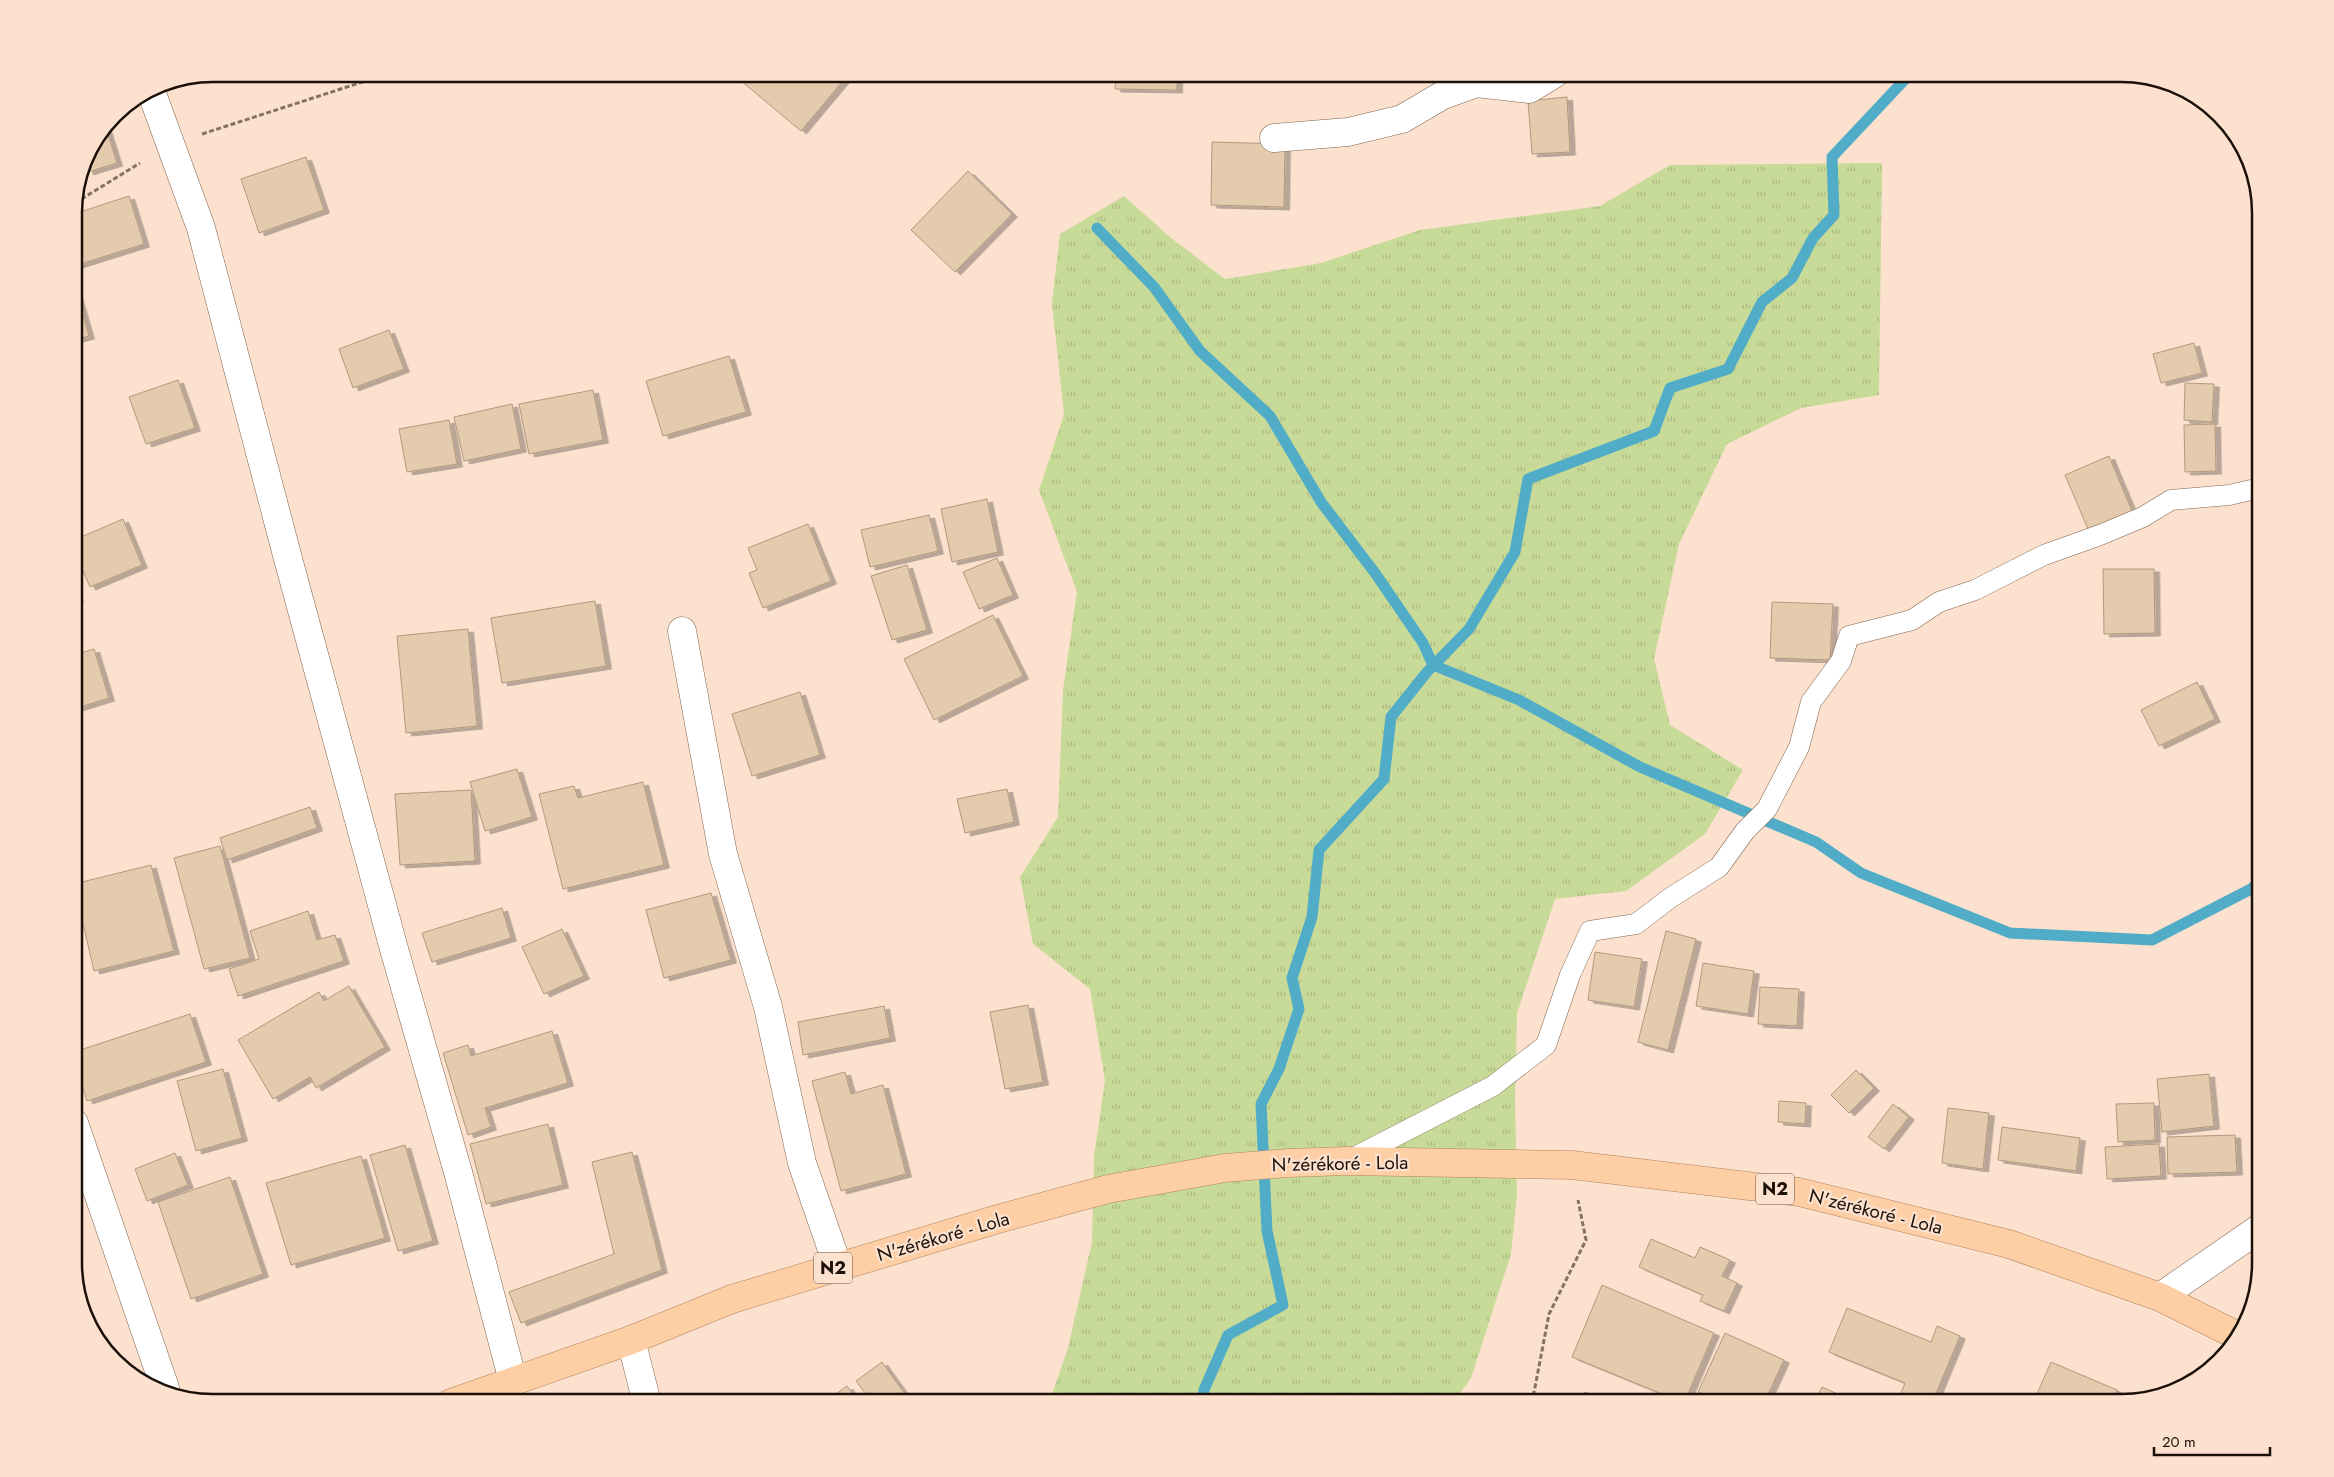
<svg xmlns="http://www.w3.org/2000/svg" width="2334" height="1477" font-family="Jost,sans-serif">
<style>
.grass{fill:url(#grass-tufts)}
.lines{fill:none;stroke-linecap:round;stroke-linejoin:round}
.stream{stroke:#51adc7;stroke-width:11}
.building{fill:#e4cbad;stroke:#b1997d;filter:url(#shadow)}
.service-casing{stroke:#81654f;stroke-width:21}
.minor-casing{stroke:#81654f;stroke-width:29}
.tertiary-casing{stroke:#81654f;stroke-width:29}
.trunk-casing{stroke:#af835f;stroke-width:29}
.path{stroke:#847265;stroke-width:3;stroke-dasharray:5 2.5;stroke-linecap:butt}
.service{stroke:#fff;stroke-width:20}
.minor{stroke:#fff;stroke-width:28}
.tertiary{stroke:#fff;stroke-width:28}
.trunk{stroke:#fecea4;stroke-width:28}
.labels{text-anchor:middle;stroke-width:4.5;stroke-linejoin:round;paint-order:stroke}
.shield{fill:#fbe1ce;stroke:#5f4f44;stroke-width:1}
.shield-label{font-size:18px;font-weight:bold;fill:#1c1109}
.street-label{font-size:19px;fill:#1c1109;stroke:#fbe1ce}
.rim{fill:none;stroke:#1c1109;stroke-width:2.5}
</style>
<defs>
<pattern id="grass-tufts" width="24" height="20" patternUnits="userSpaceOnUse" patternTransform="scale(1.25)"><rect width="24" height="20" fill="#c8da98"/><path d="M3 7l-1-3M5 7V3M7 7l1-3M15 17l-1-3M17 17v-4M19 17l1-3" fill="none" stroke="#abba82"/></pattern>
<filter id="shadow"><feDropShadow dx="5.5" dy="3" stdDeviation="0" flood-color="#0004"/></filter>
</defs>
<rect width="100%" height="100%" fill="#fbe1ce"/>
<path class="grass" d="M1882,163L1879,395L1801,408L1727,444L1679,544L1654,659L1670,725L1743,770L1705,834L1626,891L1555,899L1517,1013L1515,1098L1517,1194L1511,1254L1471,1378L1453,1403H1049L1068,1348L1092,1242L1094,1156L1105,1081L1090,989L1033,944L1020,877L1058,817L1063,690L1077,592L1039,490L1064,415L1052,303L1060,234L1124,196L1171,238L1225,279L1321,263L1420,230L1600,206L1670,165Z"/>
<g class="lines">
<g class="stream">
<path d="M1097,228L1154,287L1200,351L1270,416L1321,502L1375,573L1423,643L1433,665L1519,700L1640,767L1816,842L1861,873L2010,933L2152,940L2251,889L2260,881"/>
<path d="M1202,1403L1204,1390L1228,1335L1283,1305L1267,1231L1261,1104L1279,1069L1299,1009L1292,978L1312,917L1319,850L1384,779L1391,717L1427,672L1469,629L1515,552L1528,479L1654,431L1670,388L1728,369L1762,302L1792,278L1813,238L1834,215L1832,157L1910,74"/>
</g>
</g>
<g class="building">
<path d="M745,74H845L847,76L801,131L740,80Z"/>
<path d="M1116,74H1177V90L1115,89Z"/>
<path d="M1567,97L1570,152L1532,154L1528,101Z"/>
<path d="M106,128L117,163L88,172L85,160Z"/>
<path d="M1212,142L1285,144L1284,207L1211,205Z"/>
<path d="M306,157L324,210L259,233L241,179Z"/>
<path d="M968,171L1012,214L955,272L911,230Z"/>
<path d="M129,196L144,244L74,266V214Z"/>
<path d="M74,284L89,336L74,340Z"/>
<path d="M389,330L404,369L353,388L339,349Z"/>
<path d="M2194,343L2202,373L2161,383L2153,354Z"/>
<path d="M729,356L746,412L663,436L646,381Z"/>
<path d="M178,380L195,428L146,444L129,397Z"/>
<path d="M2185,383L2214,384L2212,422L2184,420Z"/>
<path d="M593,390L603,440L529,454L519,404Z"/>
<path d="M512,404L521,449L464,461L454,417Z"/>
<path d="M449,420L457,464L407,472L399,429Z"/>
<path d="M2215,424L2216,471L2185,472L2184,425Z"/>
<path d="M2109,456L2132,511L2088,529L2065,475Z"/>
<path d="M987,499L998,552L952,562L941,509Z"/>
<path d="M929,515L938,551L870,567L861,530Z"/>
<path d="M123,519L142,565L90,587L74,550V540Z"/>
<path d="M808,524L831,581L763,608L749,573L757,570L748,548Z"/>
<path d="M997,558L1013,595L979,609L963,572Z"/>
<path d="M907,565L927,630L892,640L871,576Z"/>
<path d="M2103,569H2154L2155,633L2104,634Z"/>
<path d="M74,587L78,599L74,601Z"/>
<path d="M595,601L606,666L502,683L491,618Z"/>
<path d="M1772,602L1833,604L1830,660L1770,658Z"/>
<path d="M993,615L1023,676L934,720L904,659Z"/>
<path d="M468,629L477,726L406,733L397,636Z"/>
<path d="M94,649L109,698L74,709V655Z"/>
<path d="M2197,682L2215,719L2159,746L2141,710Z"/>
<path d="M800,692L820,755L752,776L732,714Z"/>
<path d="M517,769L532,817L485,831L470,782Z"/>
<path d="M643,782L664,865L563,889L539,794L574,786L578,798Z"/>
<path d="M1007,789L1014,822L965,833L957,799Z"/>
<path d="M471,790L475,861L400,865L395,794Z"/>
<path d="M310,807L317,828L227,860L220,838Z"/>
<path d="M220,846L250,958L204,969L174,858Z"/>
<path d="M151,865L174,951L94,971L74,884Z"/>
<path d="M711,893L731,960L664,978L646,910Z"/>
<path d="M502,908L511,938L432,962L422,933Z"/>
<path d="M308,911L317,940L335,935L344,961L238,996L229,969L259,959L250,931Z"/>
<path d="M562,929L584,976L544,994L522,947Z"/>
<path d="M1666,931L1696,939L1668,1050L1638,1042Z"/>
<path d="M1595,952L1642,959L1634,1007L1588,1000Z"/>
<path d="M1703,963L1754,971L1748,1014L1696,1006Z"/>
<path d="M349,986L385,1047L316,1088L310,1077L273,1099L238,1040L319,992L324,1001Z"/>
<path d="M1760,987L1799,989L1797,1026L1758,1024Z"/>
<path d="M1028,1005L1043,1082L1005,1089L990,1012Z"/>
<path d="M884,1006L890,1038L803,1055L798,1022Z"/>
<path d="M190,1014L206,1062L87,1101L74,1061V1052Z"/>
<path d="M552,1031L568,1083L485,1108L491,1127L468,1135L443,1053L468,1045L471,1056Z"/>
<path d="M223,1069L242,1138L196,1151L177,1081Z"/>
<path d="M1856,1070L1874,1088L1849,1113L1831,1095Z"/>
<path d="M845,1072L851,1094L883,1085L906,1174L841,1191L812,1081Z"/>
<path d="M2209,1074L2214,1126L2162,1132L2157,1079Z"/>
<path d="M1779,1101L1806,1103L1805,1124L1778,1122Z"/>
<path d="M2154,1103L2155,1140L2118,1142L2116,1104Z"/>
<path d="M1893,1104L1909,1117L1884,1149L1868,1137Z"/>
<path d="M1948,1108L1989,1113L1983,1169L1942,1163Z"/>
<path d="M548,1124L563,1185L486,1204L470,1144Z"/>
<path d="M2002,1127L2080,1138L2076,1171L1998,1160Z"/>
<path d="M2235,1135L2237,1172L2168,1174L2167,1137Z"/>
<path d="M2159,1144L2161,1176L2107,1179L2105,1147Z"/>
<path d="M405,1145L433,1241L398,1251L370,1155Z"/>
<path d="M632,1152L662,1270L521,1323L509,1292L614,1254L592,1162Z"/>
<path d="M175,1153L188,1185L147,1201L135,1169Z"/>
<path d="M361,1156L385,1238L291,1265L266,1183Z"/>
<path d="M230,1177L263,1274L191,1299L158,1202Z"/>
<path d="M1651,1239L1695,1258L1700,1247L1730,1260L1722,1276L1737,1283L1724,1311L1700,1301L1703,1295L1639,1267Z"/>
<path d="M1602,1285L1714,1333L1684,1403L1572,1357Z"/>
<path d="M1847,1308L1931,1342L1937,1326L1960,1336L1932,1403H1897L1905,1383L1829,1352Z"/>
<path d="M1725,1333L1784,1360L1764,1403H1723L1698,1392Z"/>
<path d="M882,1362L907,1397L898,1403H873L856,1381Z"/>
<path d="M2051,1362L2117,1390L2111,1403H2033Z"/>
<path d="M847,1386L859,1403H842L836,1394Z"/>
<path d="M1822,1387L1858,1403H1814Z"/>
<path d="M1585,1392L1611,1403H1579Z"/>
<path d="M832,1394L839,1403H818Z"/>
</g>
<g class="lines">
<defs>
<path id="service" d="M1349,1160L1493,1086L1546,1045L1570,975L1590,931L1636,924L1670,898L1719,867L1745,831L1767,809L1799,747L1811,702L1841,661L1849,636L1912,620L1939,602L1975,590L2044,555L2100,535L2143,517L2171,500L2229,495L2260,488"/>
<g id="minor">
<path d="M151,91L201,228L287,555L394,949L458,1172L513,1381"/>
<path d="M1274,138L1348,132L1402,119L1443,95L1476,83L1529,89L1554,74"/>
<path d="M682,631L723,854L768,1007L802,1163L838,1267"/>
<path d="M74,1123L165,1388"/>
<path d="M631,1340L647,1403"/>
</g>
<path id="tertiary" d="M2160,1297L2260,1228"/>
<path id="trunk" d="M451,1403L631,1340L732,1299L998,1219L1108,1189L1225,1168L1289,1163L1347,1161L1572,1165L1799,1192L2009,1244L2160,1297L2238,1336"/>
</defs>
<use href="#service" class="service-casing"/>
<use href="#minor" class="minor-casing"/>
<use href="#tertiary" class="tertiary-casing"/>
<use href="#trunk" class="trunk-casing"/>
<g class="path">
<path d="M202,134L387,74"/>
<path d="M75,203L140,163"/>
<path d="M1532,1403L1549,1314L1586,1240L1578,1200"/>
</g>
<use href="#service" class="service"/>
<use href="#minor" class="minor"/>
<use href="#tertiary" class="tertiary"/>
<use href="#trunk" class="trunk"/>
</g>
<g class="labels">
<g class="shield">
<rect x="1756" y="1173.5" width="38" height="31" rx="4"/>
<rect x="814" y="1252.5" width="38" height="31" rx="4"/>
</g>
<g class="shield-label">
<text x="1775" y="1195">N2</text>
<text x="833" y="1274">N2</text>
</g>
<g class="street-label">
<text transform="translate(1340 1163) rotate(-1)" y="7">N'zérékoré - Lola</text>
<text transform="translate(1876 1211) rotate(14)" y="7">N'zérékoré - Lola</text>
<text transform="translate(943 1236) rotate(-16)" y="7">N'zérékoré - Lola</text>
</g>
</g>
<path d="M0 0H2334V1477H0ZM213 82H2121A131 131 0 0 1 2252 213V1263A131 131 0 0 1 2121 1394H213A131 131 0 0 1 82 1263V213A131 131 0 0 1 213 82Z" fill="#fbe1ce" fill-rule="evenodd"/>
<path class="rim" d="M213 82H2121A131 131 0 0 1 2252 213V1263A131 131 0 0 1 2121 1394H213A131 131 0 0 1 82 1263V213A131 131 0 0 1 213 82Z"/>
<path d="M2154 1447v8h116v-8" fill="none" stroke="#1c1109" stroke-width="2.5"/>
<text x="2162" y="1447" font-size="15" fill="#1c1109" stroke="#fbe1ce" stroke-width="4" paint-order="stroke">20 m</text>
</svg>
